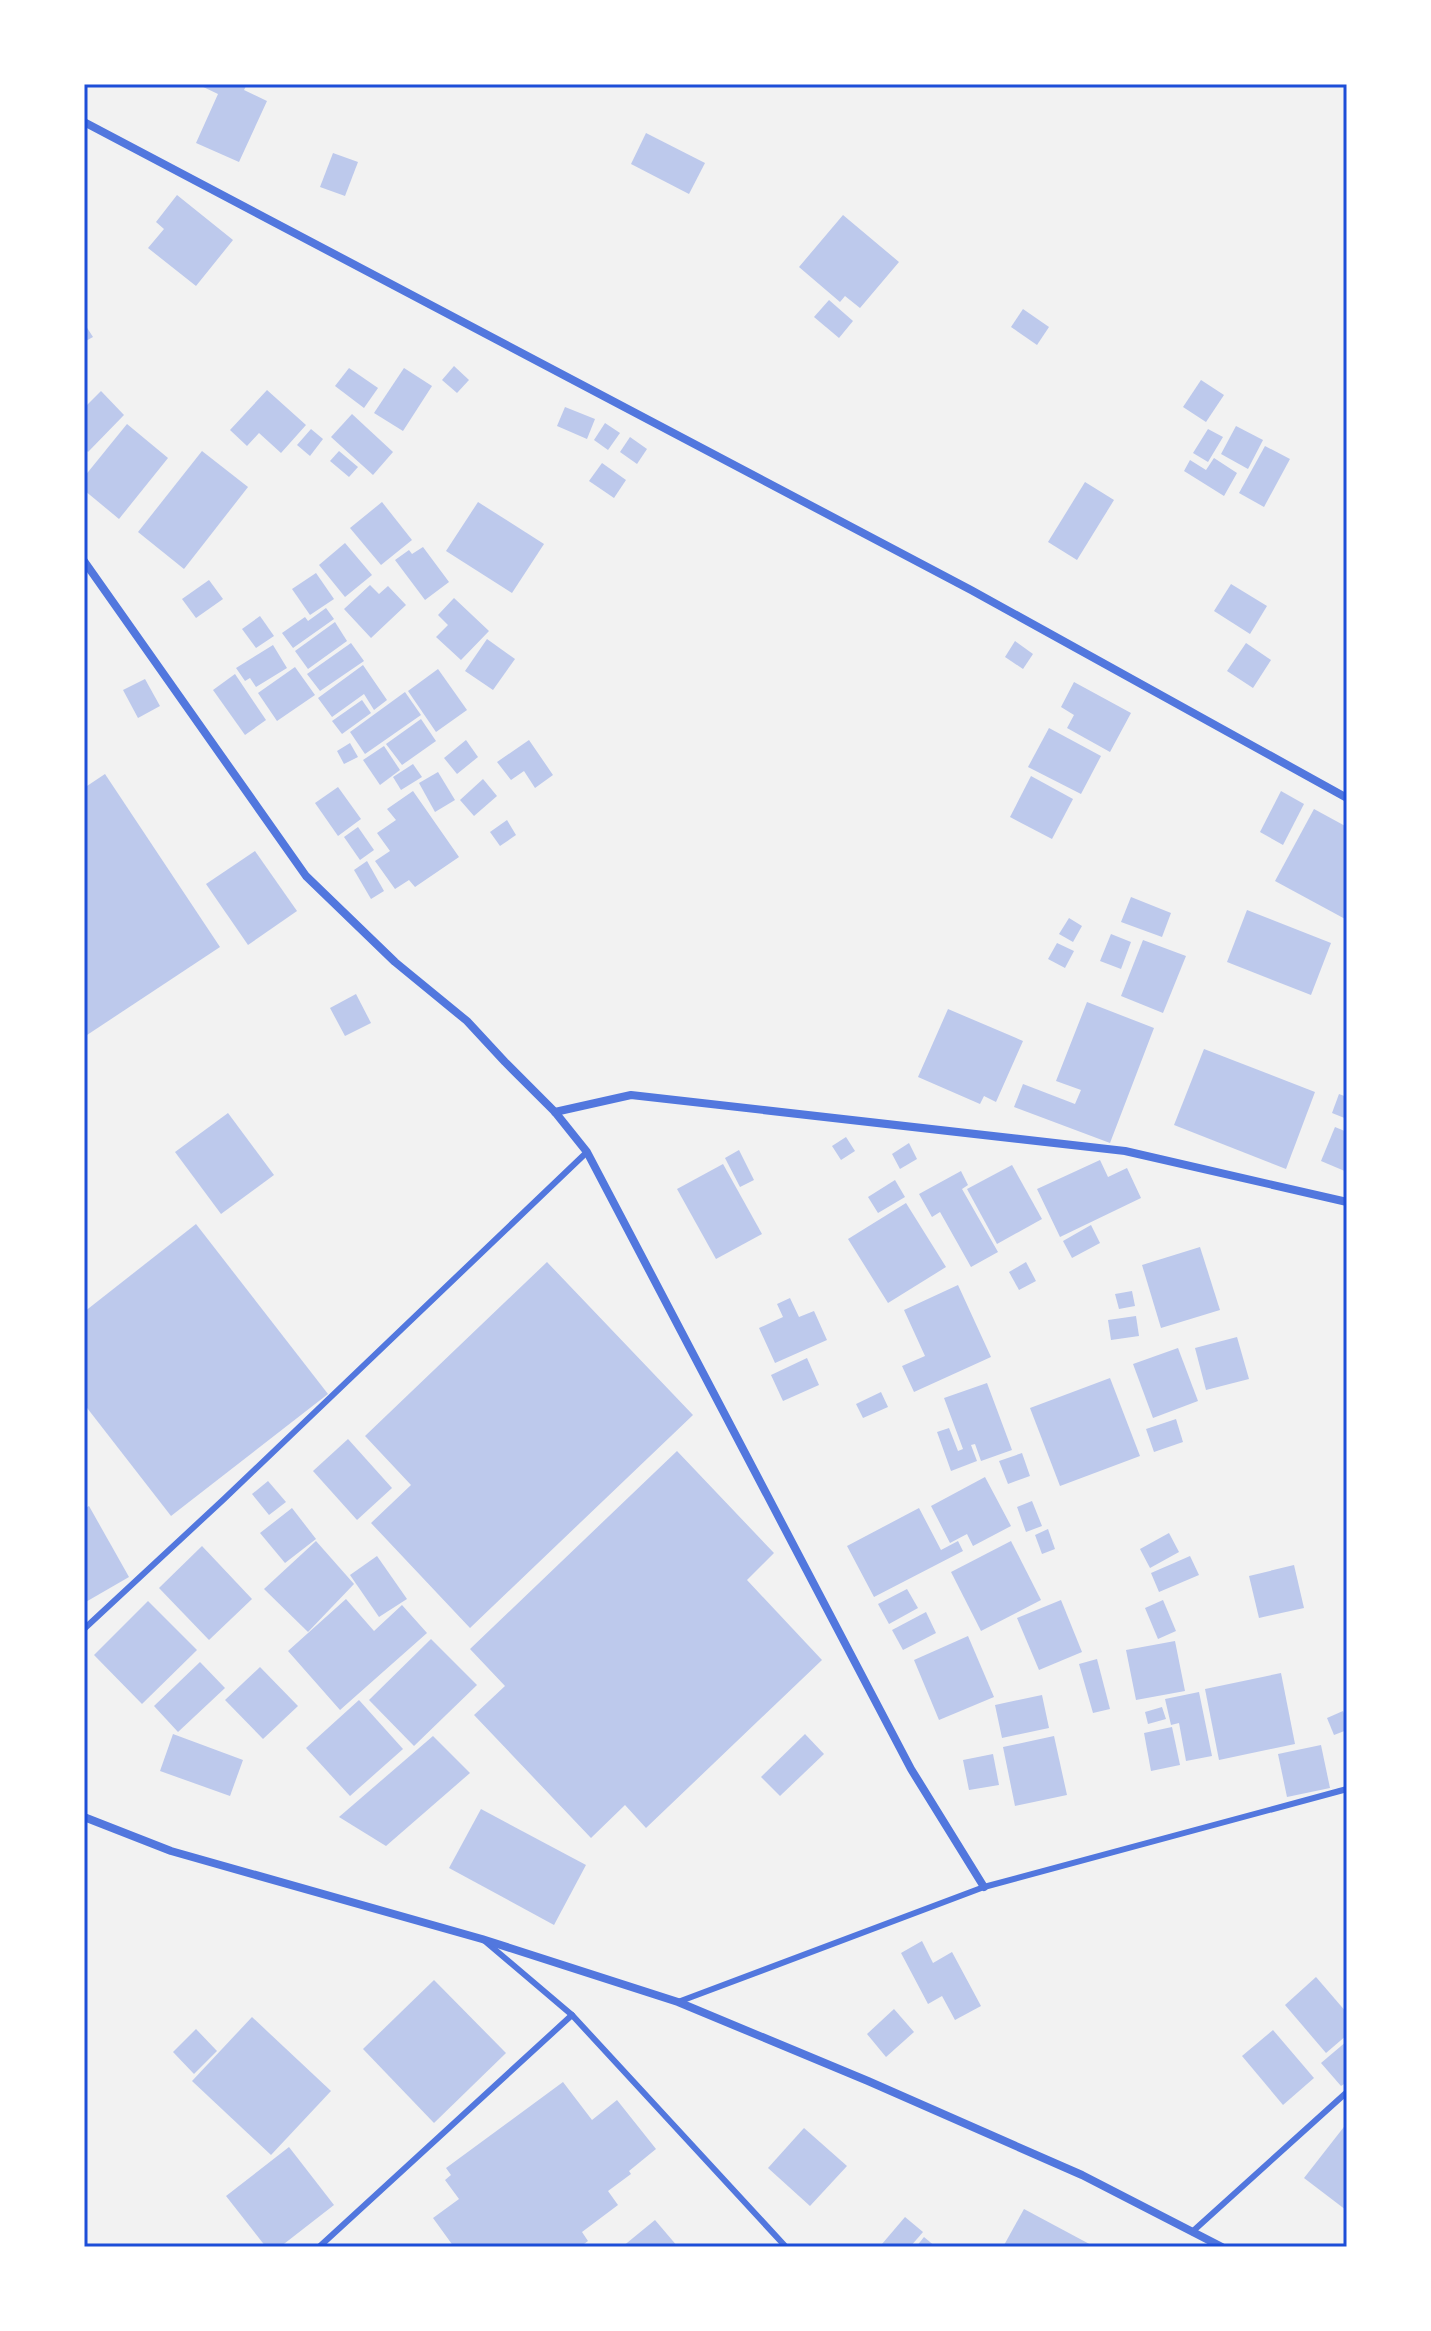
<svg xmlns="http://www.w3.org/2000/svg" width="1431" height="2331" font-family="Merriweather,serif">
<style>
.building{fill:#bdc9ec}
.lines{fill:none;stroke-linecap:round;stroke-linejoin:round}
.service{stroke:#5277de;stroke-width:6}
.minor{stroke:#5277de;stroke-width:8}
.neatline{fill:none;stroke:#1d4ed8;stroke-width:3}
</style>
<rect width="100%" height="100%" fill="#f2f2f2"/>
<g class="building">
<path d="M197,84H247L244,90L267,101L239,162L196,143L218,94Z"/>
<path d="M646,133L705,163L689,194L631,164Z"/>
<path d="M333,153L358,162L345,196L320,187Z"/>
<path d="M177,195L233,240L196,286L148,248L164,229L156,222Z"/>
<path d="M843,215L899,262L860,308L845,296L840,302L799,267Z"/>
<path d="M829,300L853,321L839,338L814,317Z"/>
<path d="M1023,309L1049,327L1037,345L1011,327Z"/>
<path d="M84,323L93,337L84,342Z"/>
<path d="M454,366L469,380L457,393L442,380Z"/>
<path d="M349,368L378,388L364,408L335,386Z"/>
<path d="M404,368L432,386L403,431L374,413Z"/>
<path d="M1201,380L1224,395L1206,422L1183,407Z"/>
<path d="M267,390L306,425L281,453L259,433L247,446L230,430Z"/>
<path d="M101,391L124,415L88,452L84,448V408Z"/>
<path d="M565,407L595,419L587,439L557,426Z"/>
<path d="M352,414L393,452L373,475L331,437Z"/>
<path d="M605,423L620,433L608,450L594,440Z"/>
<path d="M127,424L168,458L119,519L84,490V477Z"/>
<path d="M1236,426L1263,440L1248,469L1221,454Z"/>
<path d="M311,429L323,439L310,456L297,445Z"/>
<path d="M1208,429L1223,437L1208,462L1193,453Z"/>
<path d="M630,437L647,449L637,464L620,452Z"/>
<path d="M1265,446L1290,459L1264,507L1239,493Z"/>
<path d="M202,451L248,487L184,569L138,532Z"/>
<path d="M339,451L358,467L349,477L330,461Z"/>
<path d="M1214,458L1237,473L1224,496L1184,471L1190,460L1206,470Z"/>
<path d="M602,463L626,480L614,498L589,481Z"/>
<path d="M1085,482L1114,500L1077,560L1048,542Z"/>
<path d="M382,502L412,540L381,565L350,528Z"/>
<path d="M478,502L544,544L512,593L446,551Z"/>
<path d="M345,543L372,575L345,597L319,565Z"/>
<path d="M423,547L449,582L425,600L395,560L409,550L412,554Z"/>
<path d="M316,573L334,599L310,615L292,589Z"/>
<path d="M209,580L223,599L196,618L182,599Z"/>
<path d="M1231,584L1267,606L1250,634L1214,611Z"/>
<path d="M370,585L379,594L388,586L406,605L371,638L344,609Z"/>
<path d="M454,598L489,631L461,660L436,637L448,625L438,615Z"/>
<path d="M326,608L334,619L293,648L282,633L305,617L308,621Z"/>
<path d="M260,616L274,636L256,648L242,629Z"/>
<path d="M335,622L347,641L308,669L295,651Z"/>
<path d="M487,639L515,659L493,690L465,671Z"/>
<path d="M1015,641L1033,654L1023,669L1005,657Z"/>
<path d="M351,643L364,661L320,691L307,674Z"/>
<path d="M1246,643L1271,660L1253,688L1227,671Z"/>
<path d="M273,645L287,668L256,687L250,678L245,681L236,668Z"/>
<path d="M363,665L387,700L374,710L364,694L332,717L318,698Z"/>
<path d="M295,667L315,695L277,721L258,693Z"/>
<path d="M438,669L467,710L436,732L408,691Z"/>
<path d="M235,674L266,720L245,735L213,690Z"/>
<path d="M145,679L160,706L138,718L123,690Z"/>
<path d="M1074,682L1131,713L1110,752L1067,728L1074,715L1061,707Z"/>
<path d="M405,692L421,715L365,754L350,732Z"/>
<path d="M362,700L371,713L342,734L332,721Z"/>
<path d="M421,719L436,741L402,765L386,744Z"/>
<path d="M1049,728L1101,756L1081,794L1028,767Z"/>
<path d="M466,740L478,757L457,774L444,758Z"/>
<path d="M529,740L553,775L535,788L524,771L511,780L497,762Z"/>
<path d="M350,743L358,757L344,764L337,751Z"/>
<path d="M384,746L400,770L380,785L363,760Z"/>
<path d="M413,764L422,777L401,790L393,777Z"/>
<path d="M438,772L455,800L435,812L419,783Z"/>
<path d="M105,774L220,947L84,1037V788Z"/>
<path d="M1031,776L1073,799L1052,839L1010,817Z"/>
<path d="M483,779L497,796L474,816L460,800Z"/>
<path d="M338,787L361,819L338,836L315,803Z"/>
<path d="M413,791L459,857L415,887L409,880L395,889L375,861L390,851L377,833L396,820L387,809Z"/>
<path d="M1281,791L1304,804L1283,845L1260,832Z"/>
<path d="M1314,809L1347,827V920L1275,881Z"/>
<path d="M507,820L516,835L500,846L490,832Z"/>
<path d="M358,827L374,850L360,860L344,837Z"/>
<path d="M255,851L297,911L248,945L206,884Z"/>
<path d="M367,861L384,891L371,899L354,870Z"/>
<path d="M1131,897L1171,913L1162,937L1121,922Z"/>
<path d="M1247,910L1331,943L1311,995L1227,962Z"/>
<path d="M1069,918L1082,926L1073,942L1059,934Z"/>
<path d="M1111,934L1131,942L1121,969L1100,961Z"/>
<path d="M1143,940L1186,956L1163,1013L1121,996Z"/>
<path d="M1057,943L1074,951L1065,968L1048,959Z"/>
<path d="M356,994L371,1023L345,1036L330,1008Z"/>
<path d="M1087,1002L1154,1028L1110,1143L1014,1107L1023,1084L1075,1104L1081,1090L1056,1081Z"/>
<path d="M948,1009L1023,1041L996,1102L984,1096L980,1104L918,1077Z"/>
<path d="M1204,1049L1315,1092L1286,1169L1174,1125Z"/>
<path d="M1339,1094L1347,1097V1119L1332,1113Z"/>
<path d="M228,1113L274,1175L221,1214L175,1152Z"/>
<path d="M1335,1127L1347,1132V1172L1321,1161Z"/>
<path d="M846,1137L855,1151L841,1160L832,1146Z"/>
<path d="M909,1143L917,1159L900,1169L892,1154Z"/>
<path d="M739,1150L754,1180L740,1187L725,1158Z"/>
<path d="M1100,1160L1108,1177L1127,1168L1141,1198L1060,1237L1037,1189Z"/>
<path d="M723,1164L762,1234L716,1259L677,1189Z"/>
<path d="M1012,1165L1042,1219L997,1244L967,1189Z"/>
<path d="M961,1171L968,1185L962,1189L998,1252L971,1267L940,1212L932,1217L919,1194Z"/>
<path d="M895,1180L905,1197L878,1213L868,1197Z"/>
<path d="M906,1203L946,1267L888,1303L848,1239Z"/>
<path d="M196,1224L328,1394L171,1516L84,1404V1312Z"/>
<path d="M1091,1225L1100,1243L1072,1258L1063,1241Z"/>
<path d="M1200,1247L1220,1310L1161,1328L1142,1265Z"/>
<path d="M547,1262L693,1415L470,1628L371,1523L411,1485L365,1436Z"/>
<path d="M1026,1262L1036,1281L1019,1290L1009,1272Z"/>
<path d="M958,1285L991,1357L914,1392L902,1366L925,1356L904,1310Z"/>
<path d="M1132,1291L1135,1306L1119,1309L1115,1294Z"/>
<path d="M790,1298L799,1317L814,1311L827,1340L775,1363L759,1328L783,1317L777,1304Z"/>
<path d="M1136,1316L1139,1336L1111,1340L1108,1320Z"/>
<path d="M1237,1337L1249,1379L1206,1390L1195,1348Z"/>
<path d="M1178,1348L1198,1401L1153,1418L1133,1364Z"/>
<path d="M807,1358L819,1385L783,1401L771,1375Z"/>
<path d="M1110,1378L1140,1456L1060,1486L1030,1408Z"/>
<path d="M987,1383L1012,1450L981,1461L975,1444L971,1445L977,1461L951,1471L937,1432L949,1428L958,1451L963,1449L944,1398Z"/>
<path d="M881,1392L888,1407L863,1418L856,1404Z"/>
<path d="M1176,1419L1183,1442L1154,1452L1146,1429Z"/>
<path d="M348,1439L392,1488L357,1520L313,1471Z"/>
<path d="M677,1451L774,1553L747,1580L822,1660L646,1828L625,1805L591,1838L474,1715L505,1686L470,1649Z"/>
<path d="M1022,1453L1030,1476L1008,1484L999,1461Z"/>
<path d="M985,1477L1011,1526L973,1546L967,1534L950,1543L931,1506Z"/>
<path d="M268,1481L286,1502L269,1515L252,1494Z"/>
<path d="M1032,1501L1042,1526L1026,1532L1017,1507Z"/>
<path d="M89,1506L129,1577L84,1603V1509Z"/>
<path d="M292,1508L316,1539L285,1563L260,1533Z"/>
<path d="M919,1508L941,1550L958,1541L963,1551L874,1597L847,1546Z"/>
<path d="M1048,1529L1055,1549L1042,1554L1035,1535Z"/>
<path d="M1169,1533L1179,1552L1150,1568L1140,1549Z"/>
<path d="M316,1541L354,1584L308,1632L264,1589Z"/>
<path d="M1011,1541L1041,1600L981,1631L951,1572Z"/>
<path d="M202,1546L252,1599L209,1640L159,1588Z"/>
<path d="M377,1556L407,1599L379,1617L350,1575Z"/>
<path d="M1190,1556L1199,1575L1159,1592L1151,1573Z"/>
<path d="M1294,1565L1304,1608L1259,1618L1249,1576Z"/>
<path d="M907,1589L918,1608L889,1624L878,1604Z"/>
<path d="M346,1599L374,1631L402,1605L427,1633L340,1710L288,1651Z"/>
<path d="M1061,1600L1082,1652L1039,1670L1017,1618Z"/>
<path d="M1163,1600L1176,1631L1158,1639L1145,1608Z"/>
<path d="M148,1601L197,1650L142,1704L94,1655Z"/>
<path d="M926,1612L936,1633L903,1650L892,1630Z"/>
<path d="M968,1636L994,1697L939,1720L914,1660Z"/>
<path d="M431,1639L477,1685L414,1746L369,1700Z"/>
<path d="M1175,1641L1185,1691L1136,1700L1126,1650Z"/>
<path d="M1097,1659L1110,1709L1093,1713L1079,1664Z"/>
<path d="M200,1662L225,1688L178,1732L154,1706Z"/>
<path d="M260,1667L298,1706L263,1739L225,1700Z"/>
<path d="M1281,1673L1295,1744L1219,1760L1205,1689Z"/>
<path d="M1199,1692L1212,1756L1186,1761L1179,1723L1171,1725L1165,1699Z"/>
<path d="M1042,1695L1049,1728L1002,1738L995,1705Z"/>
<path d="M359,1700L403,1749L350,1796L306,1748Z"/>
<path d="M1162,1707L1166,1719L1148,1724L1145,1712Z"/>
<path d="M1343,1711L1347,1720V1730L1334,1735L1327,1718Z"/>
<path d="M1172,1727L1180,1765L1151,1771L1144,1733Z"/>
<path d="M173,1734L243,1760L230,1796L160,1771Z"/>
<path d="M805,1734L824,1754L780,1796L761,1777Z"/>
<path d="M433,1736L470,1773L386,1846L339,1817Z"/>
<path d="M1054,1736L1067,1795L1015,1806L1003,1747Z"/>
<path d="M1321,1745L1330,1788L1287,1797L1278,1754Z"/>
<path d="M993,1754L999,1785L969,1790L963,1760Z"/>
<path d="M481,1809L586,1865L554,1925L449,1868Z"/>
<path d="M922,1941L933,1963L952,1952L981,2006L955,2020L942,1996L928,2004L901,1953Z"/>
<path d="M1316,1977L1347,2013V2035L1326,2053L1285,2005Z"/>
<path d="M434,1980L506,2053L434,2123L363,2049Z"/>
<path d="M894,2009L914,2032L886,2057L867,2034Z"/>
<path d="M252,2017L331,2091L271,2155L192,2081Z"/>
<path d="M196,2029L217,2051L194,2074L173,2052Z"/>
<path d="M1273,2030L1314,2078L1283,2105L1242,2056Z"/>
<path d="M1347,2041V2082L1341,2086L1321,2063Z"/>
<path d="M563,2082L592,2120L617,2100L656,2149L629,2171L631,2174L608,2191L618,2205L582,2232L588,2241L580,2247H454L433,2218L459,2199L445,2180L451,2175L446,2168Z"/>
<path d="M1347,2123V2209L1346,2210L1304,2178Z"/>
<path d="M804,2128L847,2166L810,2206L768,2168Z"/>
<path d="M289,2147L334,2205L280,2247H266L226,2196Z"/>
<path d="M1024,2209L1095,2247H1003Z"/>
<path d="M905,2217L923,2232L910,2247H885L882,2244Z"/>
<path d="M655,2220L678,2247H622Z"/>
<path d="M924,2237L936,2247H916Z"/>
</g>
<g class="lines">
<g class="service">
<path d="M84,1629L224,1499L587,1152"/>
<path d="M486,1942L572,2015L786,2247"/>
<path d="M678,2002L984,1887L1347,1789"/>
<path d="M1192,2232L1347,2092"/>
<path d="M319,2247L572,2015"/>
</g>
<g class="minor">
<path d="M84,122L971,590L1347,798"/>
<path d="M84,561L306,876L395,962L467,1021L505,1062L555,1112L587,1152L911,1769L984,1887"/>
<path d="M555,1112L631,1095L1125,1151L1347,1202"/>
<path d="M84,1817L171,1851L482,1939L678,2002L868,2081L1082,2175L1222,2247"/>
</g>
</g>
<rect width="1431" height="2331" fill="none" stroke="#ffffff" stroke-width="172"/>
<rect x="86" y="86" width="1259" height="2159" class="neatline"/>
</svg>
